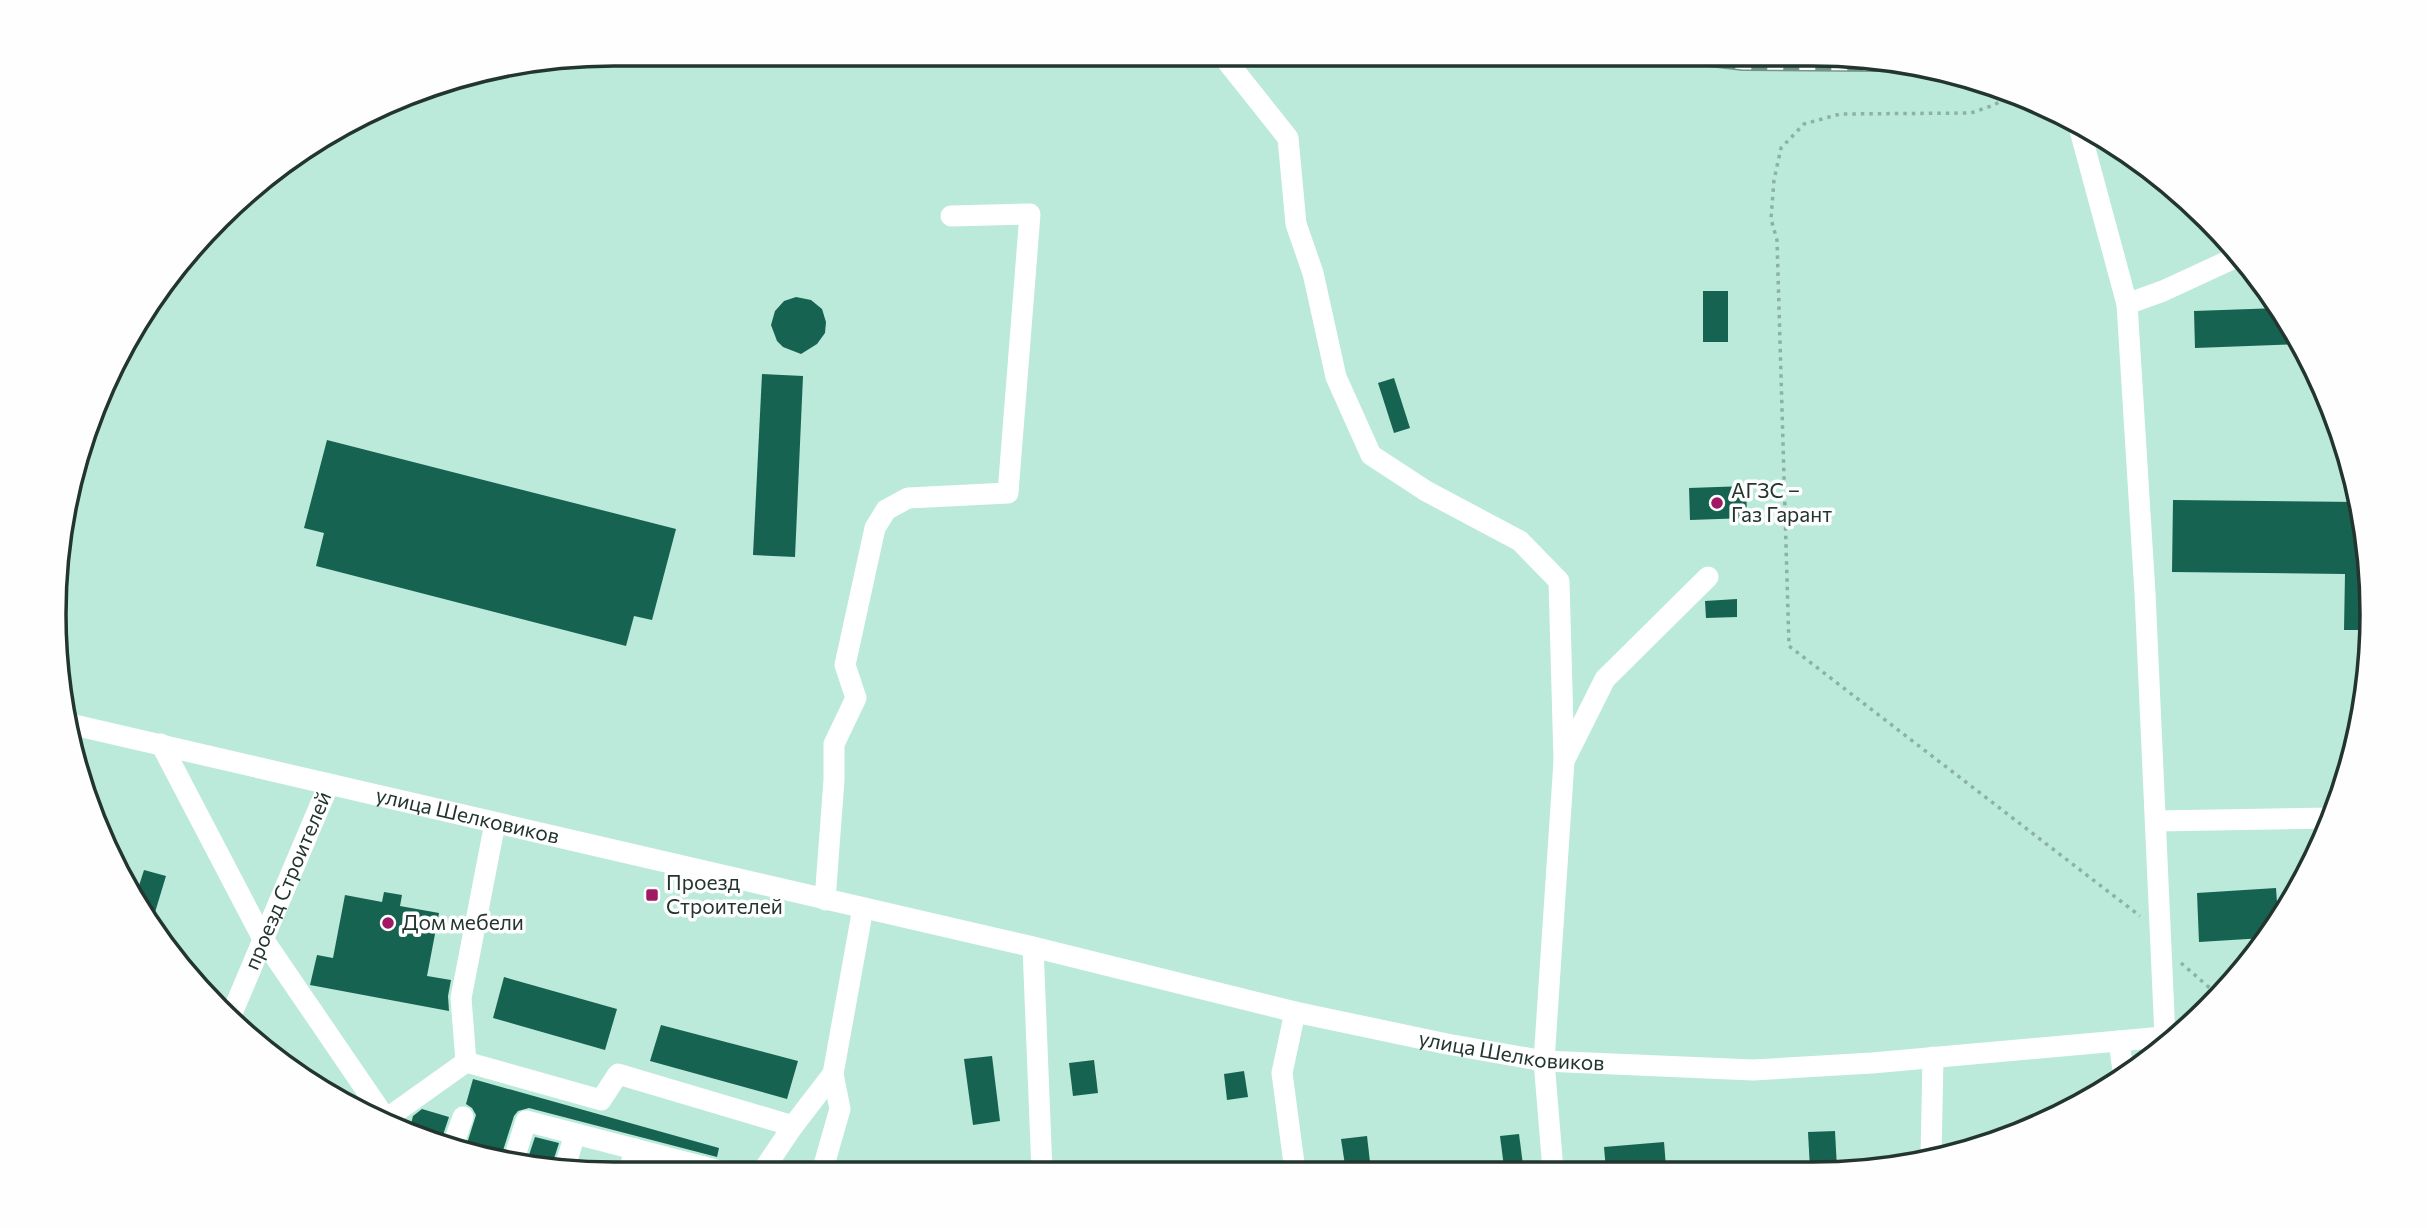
<svg xmlns="http://www.w3.org/2000/svg" width="2427" height="1228" font-family="Commissioner,sans-serif">
<style>
.building{fill:#166351}
.lines{fill:none;stroke-linecap:round;stroke-linejoin:round}
.path{stroke:#8cb1a5;stroke-width:3.5;stroke-dasharray:3.5 5;stroke-linecap:butt}
.minor{stroke:#fff;stroke-width:21}
.rail-casing{stroke:#74958a;stroke-width:8}
.rail{stroke:#fefefe;stroke-width:5;stroke-dasharray:16;stroke-linecap:butt}
.poi-dot{fill:#a11863;stroke:#fefefe;stroke-width:2.5}
.labels{text-anchor:middle;stroke-width:7;stroke-linejoin:round;paint-order:stroke}
.poi-label{font-size:21px;fill:#23352f;stroke:#fefefe;text-anchor:start}
.street-label{font-size:21px;fill:#23352f;stroke:#fefefe}
.rim{fill:none;stroke:#23352f;stroke-width:3.5}
</style>
<rect width="100%" height="100%" fill="#bbe9da"/>
<g class="building">
<rect x="1703" y="291" width="25" height="51"/>
<path d="M796,297L811,300L822,309L826,322L825,333L817,344L801,354L783,347L777,341L771,325L775,311L784,301Z"/>
<path d="M2279,308L2302,344L2195,348L2194,311Z"/>
<path d="M762,374L803,376L795,557L753,555Z"/>
<path d="M1394,378L1410,428L1394,433L1378,383Z"/>
<path d="M327,440L676,529L652,620L634,616L626,646L316,566L324,533L304,528Z"/>
<path d="M1746,486L1747,518L1690,520L1689,488Z"/>
<path d="M2173,500L2359,502L2368,541L2371,630H2344L2345,574L2172,572Z"/>
<path d="M1737,599V617L1706,618L1705,601Z"/>
<path d="M144,870L166,876L153,919L136,895Z"/>
<path d="M2276,888L2278,917L2264,938L2199,942L2197,893Z"/>
<path d="M384,892L402,895L400,906L439,913L427,976L451,980L448,996L449,1011L310,985L317,955L333,958L345,895L382,902Z"/>
<path d="M504,977L617,1009L605,1050L493,1018Z"/>
<path d="M661,1025L798,1061L787,1099L650,1061Z"/>
<path d="M992,1056L1000,1121L973,1125L964,1059Z"/>
<path d="M1094,1060L1098,1093L1073,1096L1069,1063Z"/>
<path d="M1244,1071L1248,1097L1227,1100L1224,1074Z"/>
<path d="M473,1079L719,1148L717,1157L529,1108L518,1111L514,1116L500,1160L470,1155L464,1153L476,1115L472,1108L466,1104Z"/>
<path d="M422,1109L449,1117L440,1144L409,1132L413,1116Z"/>
<path d="M1835,1131L1837,1168L1810,1169L1808,1132Z"/>
<path d="M1519,1134L1523,1165L1504,1167L1500,1136Z"/>
<path d="M1367,1136L1370,1162L1345,1165L1341,1139Z"/>
<path d="M535,1137L559,1143L551,1168L526,1164Z"/>
<path d="M1664,1142L1666,1167L1606,1170L1604,1147Z"/>
</g>
<g class="lines">
<g class="path">
<path d="M2013,94L1994,105L1971,113L1840,114L1804,124L1781,148L1774,180L1771,219L1777,240L1789,646L2140,916"/>
<path d="M2181,963L2219,996"/>
</g>
<g class="minor">
<path d="M1222,55L1288,138L1296,224L1313,273L1336,377L1371,455L1426,491L1520,541L1559,581L1564,761"/>
<path d="M2078,123L2127,304L2145,593L2165,1037"/>
<path d="M2127,304L2163,291L2241,255"/>
<path id="s1" d="M70,724L1033,947L1295,1012L1447,1044L1544,1061L1753,1070L1872,1063L2174,1036"/>
<path d="M161,744L263,939L390,1125"/>
<path d="M2156,821L2331,818"/>
<path d="M825,900L834,780V744L856,698L845,665L875,528L886,510L908,498L1008,493L1030,214L951,216"/>
<path d="M1033,947L1042,1171"/>
<path id="s2" d="M230,1018L329,784"/>
<path d="M2119,1041L2124,1079"/>
<path d="M466,1062L601,1100L618,1074L793,1126L833,1074"/>
<path d="M386,1119L466,1062L461,998L495,823"/>
<path d="M452,1148L463,1117"/>
<path d="M1931,1157L1933,1057"/>
<path d="M513,1162L526,1121L723,1172"/>
<path d="M564,1170L575,1134"/>
<path d="M1553,1170L1544,1061L1564,761L1605,679L1708,577"/>
<path d="M1295,1171L1282,1073L1295,1012"/>
<path d="M629,1172L635,1149"/>
<path d="M762,1172L793,1126"/>
<path d="M822,1172L840,1109L833,1074L863,908"/>
</g>
<defs>
<path id="rail" d="M1640,55L1743,67L1876,68L1911,66"/>
</defs>
<use href="#rail" class="rail-casing"/>
<use href="#rail" class="rail"/>
</g>
<g class="poi-dot">
<circle cx="1717" cy="503" r="7"/>
<rect x="645" y="888" width="14" height="14" rx="3.5"/>
<circle cx="388" cy="923" r="7"/>
</g>
<g class="labels">
<g class="poi-label">
<text x="1731" y="498">АГЗС –<tspan x="1731" dy="24">Газ Гарант</tspan></text>
<text x="666" y="890">Проезд<tspan x="666" dy="24">Строителей</tspan></text>
<text x="402" y="930">Дом мебели</text>
</g>
<g class="street-label">
<text dy="7" stroke="none"><textPath href="#s1" startOffset="408">улица Шелковиков</textPath></text>
<text dy="7" stroke="none"><textPath href="#s2" startOffset="149">проезд Строителей</textPath></text>
<text dy="7" stroke="none"><textPath href="#s1" startOffset="1479">улица Шелковиков</textPath></text>
</g>
</g>
<path d="M0 0H2427V1228H0ZM614 66H1812A548 548 0 0 1 2360 614V614A548 548 0 0 1 1812 1162H614A548 548 0 0 1 66 614V614A548 548 0 0 1 614 66Z" fill="#fefefe" fill-rule="evenodd"/>
<path class="rim" d="M614 66H1812A548 548 0 0 1 2360 614V614A548 548 0 0 1 1812 1162H614A548 548 0 0 1 66 614V614A548 548 0 0 1 614 66Z"/>
</svg>
